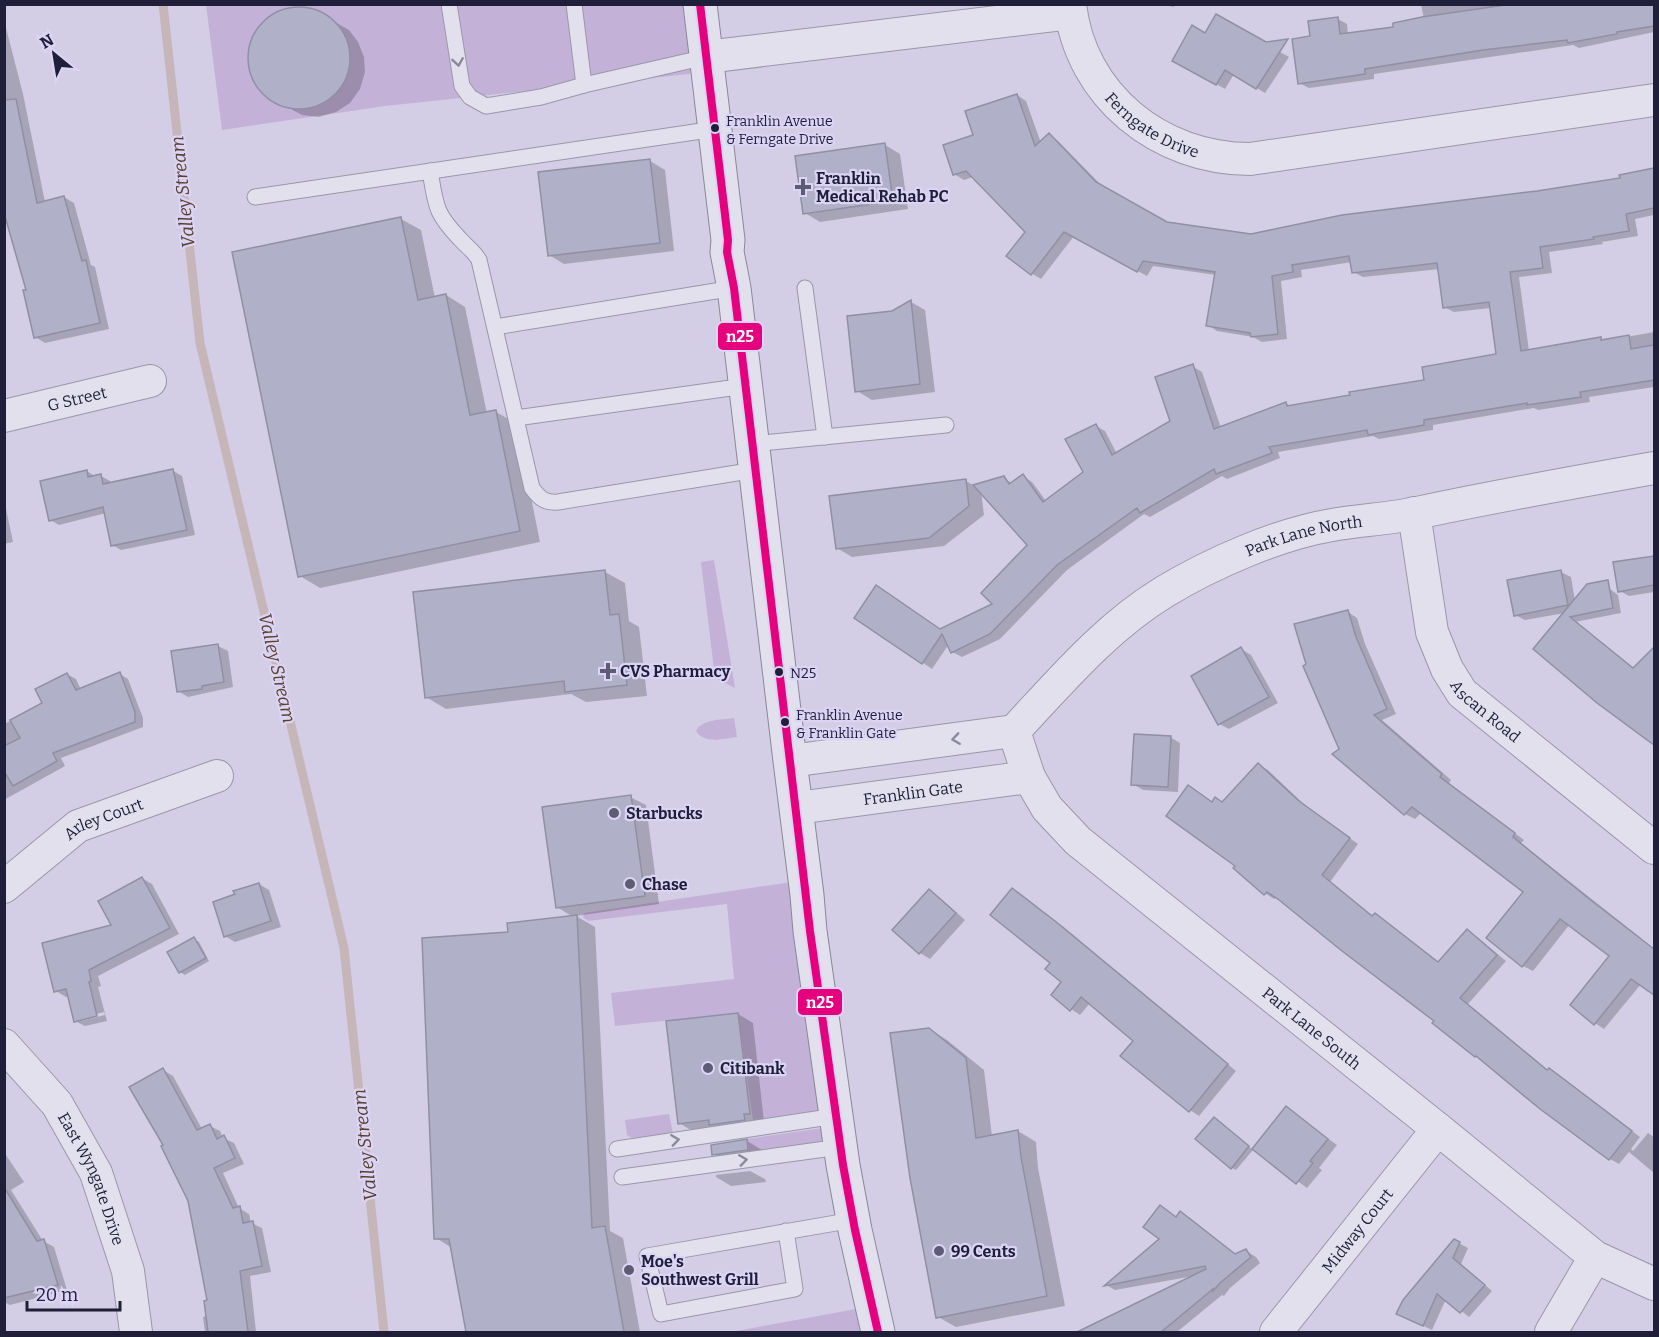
<svg xmlns="http://www.w3.org/2000/svg" width="1659" height="1337" font-family="Bitter,serif">
<style>
.green{fill:#c4b1d7}
.shadow{fill:#0003;fill-rule:evenodd}
.lines{fill:none;stroke-linecap:round;stroke-linejoin:round}
.stream{stroke:#c6b6b9;stroke-width:9}
.building{fill:#b1b0c9;stroke:#8f8fa5;stroke-width:1.5}
.service-casing{stroke:#9997aa;stroke-width:17}
.minor-casing{stroke:#9997aa;stroke-width:34}
.secondary-casing{stroke:#89879a;stroke-width:35}
.service{stroke:#e2e0ed;stroke-width:15}
.minor{stroke:#e2e0ed;stroke-width:32}
.secondary{stroke:#e2e0ed;stroke-width:33}
.bus-1-casing{stroke:#dbd4f5;stroke-width:12}
.bus-1{stroke:#e5007d;stroke-width:8}
.oneway{stroke:#8a899c}
.bus-dot{fill:#1f1f39;stroke:#dbd4f5;stroke-width:2}
.poi-dot{fill:#5e5c75;stroke:#dbd4f5;stroke-width:2}
.labels{text-anchor:middle;stroke-width:4.5;stroke-linejoin:round;paint-order:stroke}
.bus-label{font-size:14px;fill:#1f1f39;stroke:#dbd4f5;text-anchor:start}
.street-label{font-size:16px;fill:#1f1f39;stroke:#dbd4f5}
.poi-label{font-size:16px;font-weight:bold;fill:#1f1f39;stroke:#dbd4f5;text-anchor:start}
.water-label{font-size:18px;font-style:italic;fill:#58412e;stroke:#dbd4f5}
.line-badge{stroke:#dbd4f5;stroke-width:2}
.badge-label{font-size:16px;text-anchor:middle;font-weight:bold;fill:#fff}
</style>
<rect width="100%" height="100%" fill="#d3cee5"/>
<g class="green">
<path d="M206,5H699L708,72L385,106L222,130Z"/>
<path d="M714,560L735,688L715,678L701,562Z"/>
<path d="M734,718L737,737C723,739 704,744 696,731C702,719 721,720 734,718Z"/>
<path d="M805,880L836,1116L754,1128L738,1013L615,1026L611,993L734,979L727,904L588,921L583,917L584,913Z"/>
<path d="M669,1114L673,1133L632,1138L627,1135L625,1120Z"/>
<path d="M837,1126L840,1147L750,1159L747,1139Z"/>
<path d="M872,1306L878,1332H731Z"/>
</g>
<g class="shadow">
<path d="M1168,4H1182L1172,7Z"/>
<path d="M1421,4H1654V32L1579,48L1573,45L1374,74V79L1309,88L1299,83L1311,38L1338,19L1347,24L1348,35L1395,28L1424,19Z"/>
<path d="M304,9L319,13L349,30L358,42L364,57L365,72L360,89L350,103L336,112L319,117L302,115L270,98L258,86L251,70L250,53L254,38L262,25L274,15L289,10Z"/>
<path d="M4,20L23,94L45,202L64,197L74,203L91,265L95,267L109,329L45,343L35,337L27,291L4,210Z"/>
<path d="M1243,31L1289,57L1265,93L1234,74L1225,89L1174,60Z"/>
<path d="M1017,95L1026,101L1041,143L1049,135L1058,141L1105,189L1166,223L1251,235L1621,180V176L1654,170V215L1635,219L1638,236L1602,242L1603,244L1549,252L1552,273L1519,277L1529,351L1601,338L1604,341L1654,332V387L1589,397L1590,402L1538,410L1534,408L1433,425V430L1379,439L1373,436L1278,452L1280,458L1227,479L1222,476L1150,517L1144,514L1067,570L1000,639L962,657L952,652L949,644L932,669L856,617L941,630L994,605L1029,546L981,491L984,515L944,546L852,557L837,548L966,481L975,486L1003,478L1012,483L1023,476L1032,482L1046,501L1085,473L1096,426L1105,431L1117,454L1172,422L1192,366L1202,372L1221,428L1286,403L1291,407L1426,381L1497,356L1491,308L1454,312L1444,307L1440,269L1363,277L1353,272L1352,262L1301,270L1302,277L1281,281L1287,339L1262,342L1253,337L1217,331L1208,325L1216,275L1153,266L1147,276L1074,236L1041,279L1031,273L1027,232L973,177L964,180L954,174L975,136Z"/>
<path d="M885,145L900,154L908,209L820,222L805,213Z"/>
<path d="M650,161L665,170L674,251L564,264L549,255Z"/>
<path d="M401,219L421,230L435,298L446,295L465,307L487,414L496,412L516,423L540,542L320,588L300,576Z"/>
<path d="M911,302L925,310L935,392L872,400L857,391L892,312Z"/>
<path d="M87,471L96,477L101,476L110,481L111,484L173,471L182,476L195,535L121,550L112,545L106,513L59,525L50,520Z"/>
<path d="M4,499L13,542L4,544Z"/>
<path d="M1654,557V592L1629,596L1620,591L1615,564Z"/>
<path d="M605,572L625,583L629,621L639,627L647,696L586,702L571,694L446,709L426,697Z"/>
<path d="M1561,572L1571,577L1575,601L1602,583L1618,595L1621,613L1575,622L1654,685V690L1625,720L1565,613L1525,620L1515,615Z"/>
<path d="M1348,612L1357,618L1365,644L1396,714L1382,720L1451,780L1449,783L1524,840L1521,843L1641,938L1639,941L1654,951V993L1641,984L1604,1029L1595,1023L1611,956L1570,924L1533,971L1523,966L1488,938L1525,892L1421,813L1415,819L1405,814L1335,755L1341,749Z"/>
<path d="M218,646L228,651L233,687L188,697L178,691Z"/>
<path d="M1241,649L1251,655L1278,703L1229,729L1219,724Z"/>
<path d="M67,674L76,679L81,690L120,674L128,679L143,718V727L61,758L65,766L4,800V724L44,704Z"/>
<path d="M1170,737L1180,743L1178,792L1143,790L1133,784Z"/>
<path d="M1259,765L1268,770L1308,808L1358,844L1330,882L1374,917L1375,915L1384,920L1440,963L1468,931L1477,937L1506,961L1468,1004L1549,1071L1559,1075L1640,1137L1631,1149L1633,1151L1648,1133L1654,1137V1173L1629,1152L1619,1164L1610,1159L1541,1108L1436,1021L1276,897L1274,899L1265,893L1237,866L1213,803H1223Z"/>
<path d="M630,797L646,805L659,904L576,916L595,927L610,1231L623,1238L640,1332H467L452,1248L436,1238L510,933L573,917L557,907Z"/>
<path d="M142,878L152,884L179,934L98,976L101,986L98,987L107,1021L85,1026L75,1021L69,996L66,997L56,991L113,926ZM104,1012L105,1015L81,1021V1018Z"/>
<path d="M259,884L269,890L281,927L235,942L225,936L236,895Z"/>
<path d="M930,891L939,897L965,920L930,959L920,953Z"/>
<path d="M1022,896L1065,928L1236,1071L1199,1116L1190,1110L1135,1041L1090,1003L1080,1015L1071,1009L1063,982L1052,963Z"/>
<path d="M194,939L199,942L209,961L185,975L180,972Z"/>
<path d="M738,1014L753,1023L764,1122L694,1132L679,1123Z"/>
<path d="M929,1029L947,1040L984,1070L992,1136L1018,1131L1036,1142L1038,1168L1065,1306L956,1327L938,1317Z"/>
<path d="M163,1070L173,1076L202,1129L210,1126L220,1131L223,1138L234,1143L244,1164L223,1173L239,1208L249,1214L251,1223L262,1228L271,1272L250,1276L256,1332H205L203,1317L207,1316L208,1302L190,1200L166,1146Z"/>
<path d="M1286,1108L1337,1145L1319,1168L1322,1170L1307,1188L1254,1149Z"/>
<path d="M1219,1121L1253,1150L1236,1170L1232,1168Z"/>
<path d="M747,1141L762,1150L763,1158L728,1163L713,1154Z"/>
<path d="M4,1152L24,1182L11,1190L43,1241L54,1247L67,1290L10,1305L4,1302Z"/>
<path d="M750,1171L765,1179L766,1182L731,1186L716,1177V1175Z"/>
<path d="M1161,1206L1177,1218L1181,1213L1190,1218L1237,1255L1246,1251L1256,1257L1260,1263L1230,1288L1224,1296L1222,1295L1177,1332H1080L1194,1276L1115,1290L1106,1285L1161,1239Z"/>
<path d="M1455,1241L1468,1248L1461,1264L1492,1291L1469,1317L1446,1299L1432,1330L1398,1314Z"/>
</g>
<g class="lines">
<path class="stream" d="M163,4L200,343L344,948L384,1332"/>
</g>
<g class="building">
<path d="M1512,4H1654V26L1617,32V34L1568,43L1567,40L1483,50L1365,69V74L1298,84L1292,39L1310,36L1308,21L1338,17L1340,34L1393,27V23L1422,17Z"/>
<circle cx="299" cy="58" r="51"/>
<path d="M1216,14L1266,42L1288,39L1256,89L1225,70L1216,85L1172,61L1192,25L1205,33Z"/>
<path d="M1017,94L1035,146L1049,133L1096,182L1167,222L1251,234L1342,215L1537,191L1620,178L1619,175L1654,168V208L1626,214L1629,231L1593,237L1594,239L1540,247L1543,268L1510,272L1521,351L1601,337V340L1629,335L1631,349L1654,345V380L1580,392L1581,397L1527,405V403L1424,420V425L1368,435L1367,430L1269,447L1272,453L1216,474L1214,469L1140,513L1137,508L1057,565L990,634L951,653L942,634L922,664L854,618L876,585L940,629L992,604L981,593L1027,545L973,485L1004,476L1009,484L1023,474L1043,502L1083,472L1065,439L1096,424L1112,455L1170,421L1155,377L1193,364L1214,429L1286,402L1287,406L1350,395L1349,392L1424,380L1422,367L1496,354L1489,302L1443,308L1437,263L1352,273L1349,256L1292,265L1293,272L1272,276L1278,334L1251,337L1250,333L1206,326L1215,272L1143,261L1137,272L1064,232L1031,275L1006,256L1025,232L966,171L953,175L943,145L973,135L965,111Z"/>
<path d="M16,99L37,203L64,196L82,261L86,260L100,323L34,338L23,290H26L4,213V100Z"/>
<path d="M885,143L893,201L803,214L795,156Z"/>
<path d="M650,159L660,243L548,256L538,172Z"/>
<path d="M401,217L418,300L446,294L470,415L496,410L520,531L298,577L232,252Z"/>
<path d="M911,300L920,384L855,392L847,316L892,311Z"/>
<path d="M173,469L187,530L111,546L103,507L49,521L40,481L87,470L88,477L101,474L103,484Z"/>
<path d="M966,479L969,506L929,538L836,549L829,496Z"/>
<path d="M1654,556V585L1618,592L1613,562Z"/>
<path d="M605,570L610,615L619,614L627,685L565,692L564,681L425,698L413,592Z"/>
<path d="M1561,570L1568,605L1514,616L1507,580Z"/>
<path d="M1608,580L1613,608L1570,617L1633,668L1654,647V745L1597,703L1533,649L1587,584Z"/>
<path d="M1348,610L1356,637L1387,709L1374,715L1442,774L1440,777L1515,833L1513,837L1588,898L1654,949V995L1631,979L1594,1025L1570,1005L1609,956L1560,919L1522,967L1486,938L1523,892L1412,807L1404,815L1332,754L1339,749L1303,666L1306,664L1294,624Z"/>
<path d="M218,644L224,682L202,686V689L177,692L171,651Z"/>
<path d="M1241,647L1269,697L1218,725L1191,676Z"/>
<path d="M120,672L135,712V722L53,753L57,761L13,786L4,771V746L20,738L10,720L42,703L35,689L67,673L76,690Z"/>
<path d="M1134,734L1171,736L1168,787L1131,785Z"/>
<path d="M1258,763L1299,801L1350,838L1322,875L1372,916L1375,913L1438,962L1467,929L1497,955L1460,998L1547,1070L1549,1068L1632,1131L1609,1160L1540,1109L1476,1056L1475,1057L1432,1023L1434,1021L1342,951L1279,900L1267,892L1264,895L1233,868L1235,866L1166,816L1188,785L1212,802L1215,797L1222,802Z"/>
<path d="M631,795L645,896L556,908L542,807Z"/>
<path d="M142,877L170,928L89,970L91,981L89,982L97,1016L74,1022L66,989L54,992L42,943L111,925L98,901Z"/>
<path d="M259,883L271,921L224,937L213,902L235,894L233,891Z"/>
<path d="M1012,888L1055,921L1228,1064L1189,1112L1120,1056L1133,1041L1081,997L1070,1011L1051,995L1061,982L1045,969L1050,963L990,915Z"/>
<path d="M929,889L956,913L919,954L892,930Z"/>
<path d="M577,915L592,1228L605,1226L624,1332H466L449,1239H434L422,938L508,932L507,923Z"/>
<path d="M194,937L206,958L179,973L167,952Z"/>
<path d="M738,1013L750,1114H744L745,1120L709,1125V1120L678,1124L666,1021Z"/>
<path d="M929,1028L966,1058L976,1138L1018,1130L1021,1157L1047,1296L936,1318L910,1178L890,1033Z"/>
<path d="M163,1068L197,1130L210,1124L217,1139L224,1135L235,1158L214,1168L233,1208L240,1206L243,1223L253,1221L262,1266L240,1271L248,1332H208L204,1301L207,1300L188,1201L161,1146L163,1145L129,1087Z"/>
<path d="M1286,1106L1328,1139L1310,1161L1313,1163L1296,1184L1252,1149Z"/>
<path d="M1214,1117L1249,1146L1231,1169L1195,1139Z"/>
<path d="M747,1139L748,1150L712,1155L711,1145Z"/>
<path d="M4,1187L37,1241L44,1239L58,1285L4,1298Z"/>
<path d="M1160,1205L1176,1217L1180,1211L1235,1254L1246,1249L1251,1257L1220,1283L1213,1291V1289L1161,1332H1077L1206,1269L1205,1266L1104,1286L1159,1239L1143,1227Z"/>
<path d="M1454,1239L1460,1242L1453,1258L1485,1285L1460,1313L1437,1294L1423,1326L1396,1314L1403,1300Z"/>
</g>
<g class="lines">
<defs>
<g id="service">
<path d="M449,4L462,86L470,97L486,106L541,97L584,85"/>
<path d="M574,4L584,85L706,57"/>
<path d="M430,171C436,206 435,213 460,239C467,247 474,251 479,260L532,488C540,499 545,503 558,502L755,470"/>
<path d="M255,197L715,129"/>
<path d="M805,288L825,437"/>
<path d="M495,327L734,288"/>
<path d="M516,418L745,386"/>
<path d="M752,444L946,425"/>
<path d="M617,1149L836,1116"/>
<path d="M622,1177L840,1147"/>
<path d="M786,1231L795,1289L661,1314L647,1256L853,1220"/>
</g>
<g id="minor">
<path id="s1" d="M1070,4C1080,96 1160,159 1250,159L1654,100"/>
<path d="M706,57L1071,13"/>
<path id="s2" d="M4,416L150,381"/>
<path id="s3" d="M1414,513L1432,632L1447,669L1462,693L1654,848"/>
<path id="s4" d="M1014,731L1029,777L1047,808L1078,841L1438,1129L1595,1257L1654,1284"/>
<path id="s5" d="M1014,731C1060,682 1105,628 1164,592C1210,564 1278,534 1332,525C1360,520 1389,519 1417,513C1496,496 1575,482 1654,468"/>
<path d="M790,761L1014,731"/>
<path id="s6" d="M797,808L1029,777"/>
<path id="s7" d="M4,887L78,826L217,776"/>
<path id="s8" d="M4,1045L57,1104L96,1173L128,1271L136,1332"/>
<path id="s9" d="M1276,1332L1438,1129"/>
<path d="M1551,1332L1595,1257"/>
</g>
<path id="secondary" d="M700,4L728,240L727,252L734,288L790,761L807,895L810,931L843,1165L855,1230L878,1332"/>
</defs>
<use href="#service" class="service-casing"/>
<use href="#minor" class="minor-casing"/>
<use href="#secondary" class="secondary-casing"/>
<use href="#service" class="service"/>
<use href="#minor" class="minor"/>
<use href="#secondary" class="secondary"/>
<defs>
<path id="bus-1" d="M700,4L728,240L727,252L734,288L810,931L843,1165L855,1230L878,1332"/>
</defs>
<use href="#bus-1" class="bus-1-casing"/>
<use href="#bus-1" class="bus-1"/>
</g>
<defs><path id="oneway-chevron" d="M-2-3.5L2.5 0L-2 3.5" fill="none" stroke-width="1.6" stroke-linecap="round" stroke-linejoin="round" transform="scale(1.5)"/></defs>
<g class="oneway">
<use href="#oneway-chevron" transform="translate(458 62) rotate(81)"/>
<use href="#oneway-chevron" transform="translate(956 739) rotate(172)"/>
<use href="#oneway-chevron" transform="translate(675 1140) rotate(-8)"/>
<use href="#oneway-chevron" transform="translate(743 1160) rotate(-8)"/>
</g>
<g class="bus-dot">
<circle cx="715" cy="128" r="5"/>
<circle cx="779" cy="672" r="5"/>
<circle cx="785" cy="722" r="5"/>
</g>
<g class="poi-dot">
<path d="M800 178h6v6h6v6h-6v6h-6v-6h-6v-6h6z"/>
<path d="M605 662h6v6h6v6h-6v6h-6v-6h-6v-6h6z"/>
<circle cx="614" cy="813" r="6"/>
<circle cx="630" cy="884" r="6"/>
<circle cx="708" cy="1068" r="6"/>
<circle cx="939" cy="1251" r="6"/>
<circle cx="629" cy="1270" r="6"/>
</g>
<g class="labels">
<g class="bus-label">
<text x="726" y="126">Franklin Avenue<tspan x="726" dy="18">&amp; Ferngate Drive</tspan></text>
<text x="790" y="678">N25</text>
<text x="796" y="720">Franklin Avenue<tspan x="796" dy="18">&amp; Franklin Gate</tspan></text>
</g>
<g class="street-label">
<text dy="6" stroke="none"><textPath href="#s1" startOffset="154">Ferngate Drive</textPath></text>
<text dy="6" stroke="none"><textPath href="#s2" startOffset="75">G Street</textPath></text>
<text dy="6" stroke="none"><textPath href="#s5" startOffset="357">Park Lane North</textPath></text>
<text dy="6" stroke="none"><textPath href="#s3" startOffset="218">Ascan Road</textPath></text>
<text dy="6" stroke="none"><textPath href="#s6" startOffset="117">Franklin Gate</textPath></text>
<text dy="6" stroke="none"><textPath href="#s7" startOffset="122">Arley Court</textPath></text>
<text dy="6" stroke="none"><textPath href="#s4" startOffset="429">Park Lane South</textPath></text>
<text dy="6" stroke="none"><textPath href="#s8" startOffset="162">East Wyngate Drive</textPath></text>
<text dy="6" stroke="none"><textPath href="#s9" startOffset="130">Midway Court</textPath></text>
</g>
<g class="poi-label">
<text x="816" y="184">Franklin<tspan x="816" dy="18">Medical Rehab PC</tspan></text>
<text x="620" y="677">CVS Pharmacy</text>
<text x="626" y="819">Starbucks</text>
<text x="642" y="890">Chase</text>
<text x="720" y="1074">Citibank</text>
<text x="951" y="1257">99 Cents</text>
<text x="641" y="1267">Moe's<tspan x="641" dy="18">Southwest Grill</tspan></text>
</g>
<g class="water-label">
<text transform="translate(183 192) rotate(-96)" y="6">Valley Stream</text>
<text transform="translate(277 668) rotate(77)" y="6">Valley Stream</text>
<text transform="translate(365 1145) rotate(-96)" y="6">Valley Stream</text>
</g>
</g>
<g class="line-badge">
<rect x="717" y="322" width="46" height="29" rx="6" fill="#e5007d"/>
<rect x="797" y="988" width="46" height="28" rx="6" fill="#e5007d"/>
</g>
<g class="badge-label">
<text x="740" y="342">n25</text>
<text x="820" y="1008">n25</text>
</g>
<rect width="1659" height="1337" fill="none" stroke="#1f1f39" stroke-width="12"/>
<g transform="translate(54 54) rotate(330)" stroke="#dbd4f5" stroke-width="4.5" paint-order="stroke">
<path d="M0-4.5L10 22L0 15L-10 22Z" fill="#1f1f39"/>
<text y="-9" font-size="16" font-weight="bold" text-anchor="middle" fill="#1f1f39">N</text>
</g>
<path d="M27 1301v9h93v-9" fill="none" stroke="#1f1f39" stroke-width="3"/>
<text x="36" y="1301" font-size="18" fill="#1f1f39" stroke="#dbd4f5" stroke-width="4.5" paint-order="stroke">20 m</text>
</svg>
